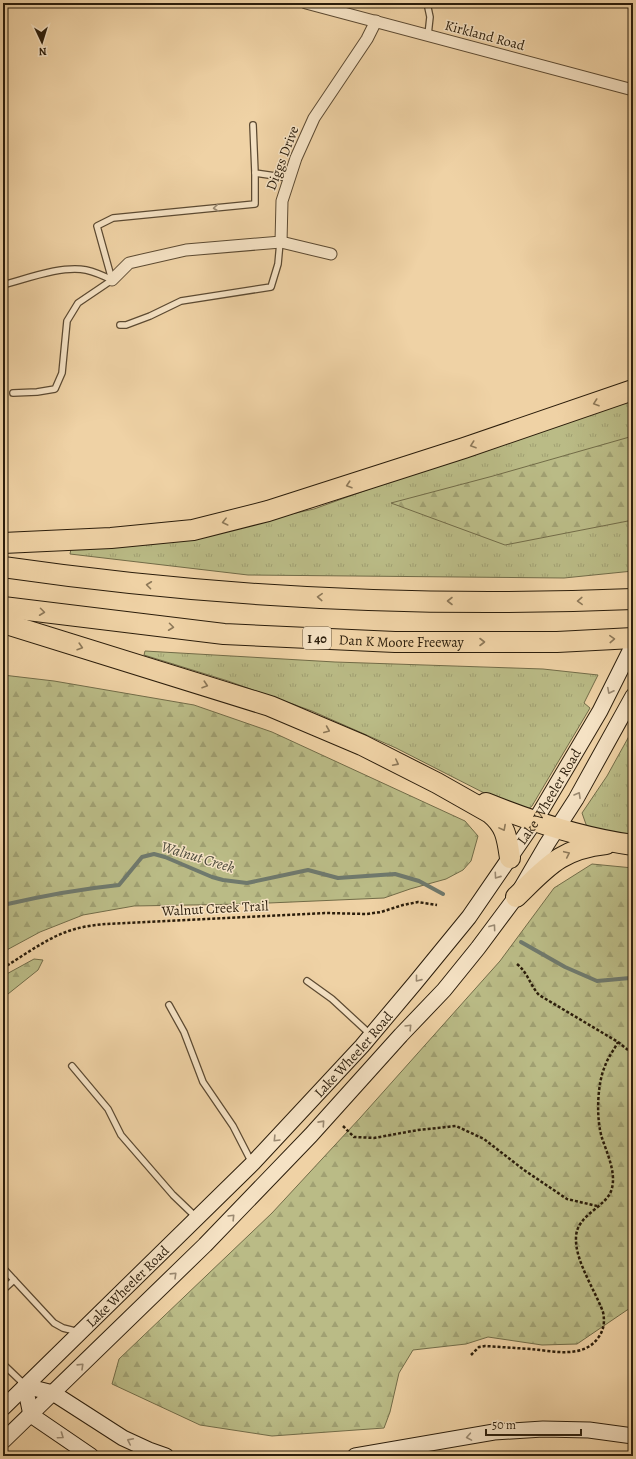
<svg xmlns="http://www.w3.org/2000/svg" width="636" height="1459" font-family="Alegreya,serif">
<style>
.grass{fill:url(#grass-tufts);stroke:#726c48}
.forest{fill:url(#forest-firs);stroke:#726c48}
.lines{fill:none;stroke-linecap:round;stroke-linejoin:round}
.stream{stroke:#6f796d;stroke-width:4}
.service-casing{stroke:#5c4a32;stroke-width:8}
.minor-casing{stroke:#5c4a32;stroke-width:13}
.secondary-casing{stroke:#2b1d0b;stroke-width:17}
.motorway-casing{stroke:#2b1d0b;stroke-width:22}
.path{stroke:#2b1d0b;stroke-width:2.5;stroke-dasharray:3 2;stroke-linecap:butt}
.service{stroke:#f5e2c4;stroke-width:5.5}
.minor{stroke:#f5e2c4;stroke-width:11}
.secondary{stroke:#f5e2c4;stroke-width:15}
.motorway{stroke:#efd2a5;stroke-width:20}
.oneway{stroke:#9a8971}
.oneway2{stroke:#8d7858}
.labels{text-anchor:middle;stroke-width:3;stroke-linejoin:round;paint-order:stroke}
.shield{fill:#f5e2c4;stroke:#685842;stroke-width:1}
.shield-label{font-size:13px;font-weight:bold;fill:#2b1d0b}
.street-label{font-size:14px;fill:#2b1d0b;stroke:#f5e2c4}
.water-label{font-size:15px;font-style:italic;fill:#4d4b3c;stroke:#f5e2c4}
</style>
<defs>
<pattern id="grass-tufts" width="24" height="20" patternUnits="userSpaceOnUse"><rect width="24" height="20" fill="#babb86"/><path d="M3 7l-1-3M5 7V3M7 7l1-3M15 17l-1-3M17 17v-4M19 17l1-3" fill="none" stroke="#a0a072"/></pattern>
<pattern id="forest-firs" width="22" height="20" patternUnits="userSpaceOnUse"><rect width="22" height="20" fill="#babb86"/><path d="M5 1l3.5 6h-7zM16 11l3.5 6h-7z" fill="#a0a072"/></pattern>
</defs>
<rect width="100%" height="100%" fill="#efd2a5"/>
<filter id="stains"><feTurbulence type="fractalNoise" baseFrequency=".005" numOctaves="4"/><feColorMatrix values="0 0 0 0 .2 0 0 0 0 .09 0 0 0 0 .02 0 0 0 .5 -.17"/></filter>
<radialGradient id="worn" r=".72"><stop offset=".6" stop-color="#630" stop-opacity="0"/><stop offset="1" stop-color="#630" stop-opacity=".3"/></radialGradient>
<g class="grass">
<path d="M633,400V571L564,578L248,575L70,554L71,549L196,535L314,509L408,475Z"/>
<path d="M145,651L335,662L543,669L598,675L584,703L590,708L532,806L527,810L494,798L396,748L312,711L228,681L144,655Z"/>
<path d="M633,729V838L588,830L582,813L607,776Z"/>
</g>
<g class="forest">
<path d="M633,436V520L505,545L391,503L493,476Z"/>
<path d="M3,675L54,681L194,705L272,732L465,821L478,836L471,861L463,870L446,879L410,889L384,898L246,904L134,906L83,915L40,932L3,952Z"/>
<path d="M592,864L633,868V1306L577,1344L542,1345L488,1337L466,1344L413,1350L399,1373L390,1412L384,1428L272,1436L200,1425L112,1384L119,1359L272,1213L360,1118L500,961L554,888Z"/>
<path d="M34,959L43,960L38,970L3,998V976Z"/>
</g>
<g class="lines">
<g class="stream">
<path d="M3,905C42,896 80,889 119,885L142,857L154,854L165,857L212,877L223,880L247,883L308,870L338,878L395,874L419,881L443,894"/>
<path d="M521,942L565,967L597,981L630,978L633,983"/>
</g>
<defs>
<g id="service">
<path d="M427,3L430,17L428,35"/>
<path d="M253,125L255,173L289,178"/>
<path d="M112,280L97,226L113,218L255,204V173"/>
<path d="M3,285C26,279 62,265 86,270C95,272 104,276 112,280"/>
<path d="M120,325H126L150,316L181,301L271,287L278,264L280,242"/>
<path d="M13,393L37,392L55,389L62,373L67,321L78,303L112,280"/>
<path d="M307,981L332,999L371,1035"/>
<path d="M169,1005L184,1032L203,1082L233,1126L252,1163"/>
<path d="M72,1066L108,1109L121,1135L173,1195L197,1218"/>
<path d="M3,1268L54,1323L63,1328L79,1332"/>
<path d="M3,1290L14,1280"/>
<path d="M3,1364L25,1385"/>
</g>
<g id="minor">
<path d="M306,3L633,90"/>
<path d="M281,242L331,254"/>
<path d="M112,280L129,263L186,250L281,242L282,201L296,158L314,118L367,39L376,21"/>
</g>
<g id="secondary">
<path d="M25,1386L53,1393L123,1438L149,1450L166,1456"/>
<path d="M25,1386L31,1415L91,1456"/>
<path id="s1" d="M3,1408L253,1163L362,1046L415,983L469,917L535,821L600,711L633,645"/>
<path d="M3,1441L205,1245L311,1135L401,1035L444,990L478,948L516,897L547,844L576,799L633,696"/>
<path d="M355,1456L494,1432L543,1429L589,1430L633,1436"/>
</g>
<g id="motorway">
<path d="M3,543L111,538L193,530L268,511L464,448L633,390"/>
<path d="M3,567C211,597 423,608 633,599"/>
<path id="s2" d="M3,607L224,634L395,642H557L633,638"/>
<path d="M3,623L270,706L362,745L437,783L490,813C506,826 507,838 510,858"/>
<path d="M486,803C533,822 582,838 633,845"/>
<path d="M516,897C547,867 560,849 606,844"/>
</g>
</defs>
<use href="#service" class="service-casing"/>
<use href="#minor" class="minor-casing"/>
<use href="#secondary" class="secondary-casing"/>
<use href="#motorway" class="motorway-casing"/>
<g class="path">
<path d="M517,964C528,973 530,985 539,995L618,1042L633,1054"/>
<path d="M3,968C23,956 44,940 66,932C79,927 93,925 106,924L325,913L367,914L381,912L403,905L418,902L437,905"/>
<path d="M343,1126L354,1137L374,1138L418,1130L456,1126L484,1139L524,1170L567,1199L597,1206"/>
<path d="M471,1355L479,1347L485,1346C500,1347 515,1348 531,1349C553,1351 583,1359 598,1338C604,1330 605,1322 603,1312C595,1290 575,1261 576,1238C576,1214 608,1207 612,1188C616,1172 607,1153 602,1138C596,1119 597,1084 605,1066C608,1057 614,1050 618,1042"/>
</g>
<use href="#service" class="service"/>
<use href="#minor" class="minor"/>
<use href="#secondary" class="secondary"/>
<use href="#motorway" class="motorway"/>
</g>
<defs><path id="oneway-chevron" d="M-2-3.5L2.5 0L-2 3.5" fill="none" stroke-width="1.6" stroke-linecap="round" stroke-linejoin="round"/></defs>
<g class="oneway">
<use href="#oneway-chevron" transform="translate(216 208) rotate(174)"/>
<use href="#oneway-chevron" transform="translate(610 691) rotate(117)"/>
<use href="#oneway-chevron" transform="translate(578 795) rotate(-60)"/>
<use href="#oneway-chevron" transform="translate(497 876) rotate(125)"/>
<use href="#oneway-chevron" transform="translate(493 927) rotate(-54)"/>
<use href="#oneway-chevron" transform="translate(418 979) rotate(129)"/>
<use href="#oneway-chevron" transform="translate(409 1027) rotate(-46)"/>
<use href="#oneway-chevron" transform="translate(322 1123) rotate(-48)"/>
<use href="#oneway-chevron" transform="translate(276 1139) rotate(134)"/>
<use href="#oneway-chevron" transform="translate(232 1217) rotate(-46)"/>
<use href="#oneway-chevron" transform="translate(174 1275) rotate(-44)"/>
<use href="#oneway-chevron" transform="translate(81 1366) rotate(-44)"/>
<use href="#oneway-chevron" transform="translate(61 1436) rotate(35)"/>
<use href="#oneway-chevron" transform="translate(469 1437) rotate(170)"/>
<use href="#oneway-chevron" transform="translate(130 1441) rotate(-154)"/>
</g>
<g class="oneway2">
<use href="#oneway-chevron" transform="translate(596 403) rotate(161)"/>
<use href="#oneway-chevron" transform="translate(473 445) rotate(161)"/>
<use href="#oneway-chevron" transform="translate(349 485) rotate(162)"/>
<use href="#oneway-chevron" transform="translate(225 522) rotate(166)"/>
<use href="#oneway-chevron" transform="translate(149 585) rotate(-173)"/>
<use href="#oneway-chevron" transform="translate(320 597) rotate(-177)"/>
<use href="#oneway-chevron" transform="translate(450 601) rotate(-180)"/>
<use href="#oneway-chevron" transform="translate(580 601) rotate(178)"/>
<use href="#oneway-chevron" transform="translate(42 612) rotate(7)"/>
<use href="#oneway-chevron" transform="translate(171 627) rotate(7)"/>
<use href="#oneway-chevron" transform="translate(612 639) rotate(-3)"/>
<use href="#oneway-chevron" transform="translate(482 642)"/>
<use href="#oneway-chevron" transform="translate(80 647) rotate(17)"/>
<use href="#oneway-chevron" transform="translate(205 685) rotate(18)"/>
<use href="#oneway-chevron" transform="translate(327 730) rotate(23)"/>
<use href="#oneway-chevron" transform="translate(396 763) rotate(27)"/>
<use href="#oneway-chevron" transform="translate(503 828) rotate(62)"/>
<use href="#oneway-chevron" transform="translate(567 854) rotate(-25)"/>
</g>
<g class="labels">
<rect class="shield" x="303" y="627" width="28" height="22" rx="3"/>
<g class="shield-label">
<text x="317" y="643">I 40</text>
</g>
<g class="street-label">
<text transform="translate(485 35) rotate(15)" y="5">Kirkland Road</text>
<text transform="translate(282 158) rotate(-69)" y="5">Diggs Drive</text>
<text dy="5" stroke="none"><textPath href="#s2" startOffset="400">Dan K Moore Freeway</textPath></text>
<text dy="5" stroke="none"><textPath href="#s1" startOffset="822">Lake Wheeler Road</textPath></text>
<text transform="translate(215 908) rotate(-3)" y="5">Walnut Creek Trail</text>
<text dy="5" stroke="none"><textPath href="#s1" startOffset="498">Lake Wheeler Road</textPath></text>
<text dy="5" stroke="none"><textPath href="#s1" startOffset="174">Lake Wheeler Road</textPath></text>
</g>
<g class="water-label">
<text transform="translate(198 857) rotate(17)" y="5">Walnut Creek</text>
</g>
</g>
<rect width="636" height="1459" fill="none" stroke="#efd2a5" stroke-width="16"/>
<rect x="4" y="4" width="628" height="1451" fill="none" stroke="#2b1d0b" stroke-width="2"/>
<rect x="8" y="8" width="620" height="1443" fill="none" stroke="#2b1d0b"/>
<g transform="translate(42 42) rotate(176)" stroke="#f5e2c4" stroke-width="3" paint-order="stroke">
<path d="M0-3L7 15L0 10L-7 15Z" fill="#2b1d0b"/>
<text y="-6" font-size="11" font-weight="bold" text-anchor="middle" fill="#2b1d0b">N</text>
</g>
<path d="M486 1429v6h95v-6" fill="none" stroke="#2b1d0b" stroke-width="2"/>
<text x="492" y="1429" font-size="12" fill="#2b1d0b" stroke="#f5e2c4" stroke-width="3" paint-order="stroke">50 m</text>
<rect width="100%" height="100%" filter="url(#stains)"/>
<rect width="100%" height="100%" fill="url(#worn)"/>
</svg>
